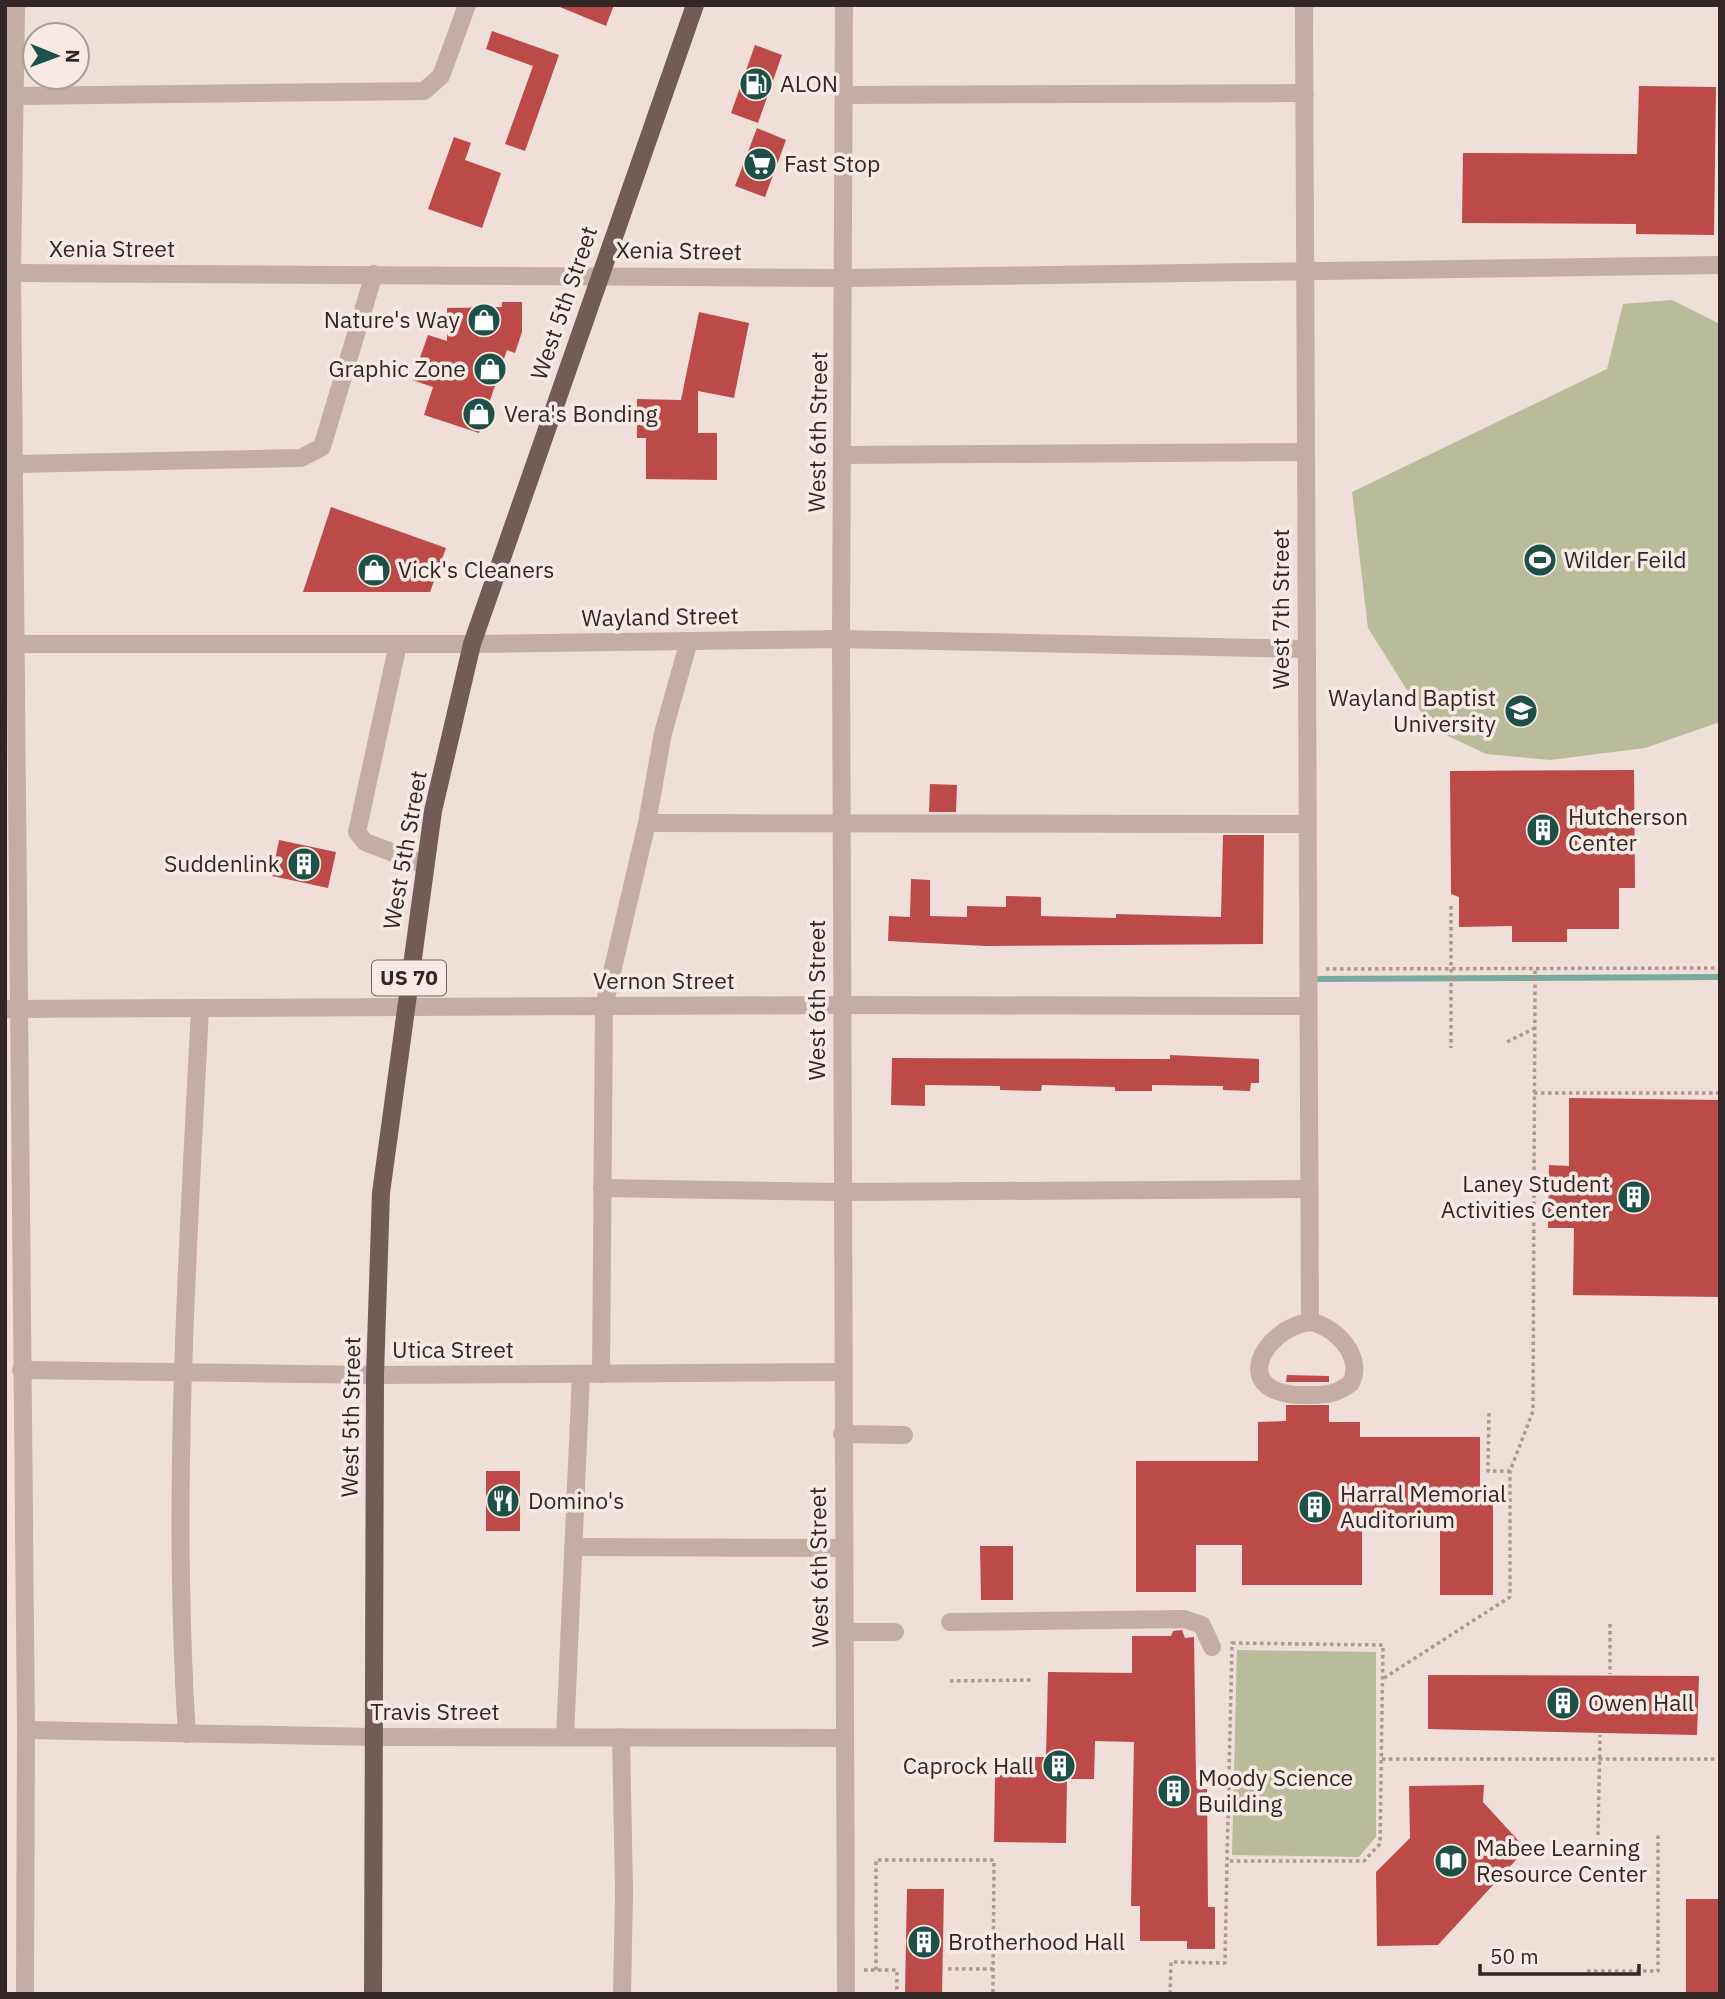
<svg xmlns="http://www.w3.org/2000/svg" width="1725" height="1999" font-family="'IBM Plex Sans',sans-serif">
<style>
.green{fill:#b9bc9a}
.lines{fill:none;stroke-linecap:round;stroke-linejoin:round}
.stream{stroke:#7aa9a0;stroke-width:6}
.building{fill:#bc4a48}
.path{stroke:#b19690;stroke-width:3.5;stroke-dasharray:3.5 3.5;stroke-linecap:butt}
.minor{stroke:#c5ada5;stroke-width:18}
.major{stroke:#735b58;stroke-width:18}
.labels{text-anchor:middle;stroke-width:7;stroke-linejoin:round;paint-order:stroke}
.shield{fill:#f7eae4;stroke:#6d625f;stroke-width:2}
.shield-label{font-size:21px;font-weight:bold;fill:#322726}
.poi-label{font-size:23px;fill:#322726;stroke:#f7eae4;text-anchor:start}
.street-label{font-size:23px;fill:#322726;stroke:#f7eae4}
</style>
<rect width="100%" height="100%" fill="#efdfd8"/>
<g class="green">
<path d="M1672,300L1720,324V722L1645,748L1550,760L1486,754L1431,728L1368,628L1352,492L1607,369L1623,304Z"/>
<path d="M1237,1650L1376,1652V1837L1359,1857L1232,1855Z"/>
</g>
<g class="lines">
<path class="stream" d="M1309,979L1720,977"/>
</g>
<g class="building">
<path d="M555,5H614L606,26Z"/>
<path d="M492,31L559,55L525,151L505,144L533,66L486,49Z"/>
<path d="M755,45L782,55L758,123L731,113Z"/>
<path d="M1639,86L1716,87L1714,235L1636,234V224L1462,223L1463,153L1637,154Z"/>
<path d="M757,128L786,140L765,197L735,186Z"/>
<path d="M454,137L471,143L465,160L501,173L482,228L428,209Z"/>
<path d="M502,302H522V332L515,353L507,350L479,433L424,415L433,387L412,380L428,335L447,341V308L502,307Z"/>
<path d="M699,312L749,323L734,398L698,391V433H717V480L646,479V438H637V399L681,400Z"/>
<path d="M331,507L446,548L430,592H303Z"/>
<path d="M1634,770L1635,888H1619V929H1567V942H1512V926L1459,927V897L1451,894L1450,771Z"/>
<path d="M930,784L957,785L956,812H929Z"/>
<path d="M1223,835H1264L1263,944L986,946L888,941L889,916L910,917L911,879L930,880V916L967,917V906L1006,907V896L1041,897V916L1116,918V914L1221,917Z"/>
<path d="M279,840L336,852L328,888L272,876Z"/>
<path d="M1170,1055L1259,1059V1083H1251L1250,1091L1223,1090V1086L1152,1085V1091H1115V1087L1042,1085L1041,1091L1000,1090V1086L925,1085V1106L891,1105L892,1058L1170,1059Z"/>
<path d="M1569,1098L1720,1100V1297L1573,1295L1574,1228H1548L1549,1165L1569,1166Z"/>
<path d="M1287,1375L1329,1376V1382H1286Z"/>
<path d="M1286,1405H1329V1422H1360V1437H1480V1493H1493V1595H1440V1521H1362V1585H1242V1545H1196V1592H1136V1461H1258V1422L1286,1421Z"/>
<rect x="486" y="1471" width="34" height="60"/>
<path d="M980,1546H1013V1600H981Z"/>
<path d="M1182,1630L1185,1638L1194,1637L1196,1780L1201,1782V1789H1207L1208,1907H1215V1949H1187V1941H1140V1906H1131L1134,1742L1095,1741L1094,1779H1067L1066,1843L994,1842L995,1775H1022L1023,1757H1046L1048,1672L1132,1673V1636H1171L1173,1631Z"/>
<path d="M1428,1675L1699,1676L1697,1735L1428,1729Z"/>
<path d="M1484,1785L1483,1802L1526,1849L1438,1945L1377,1946L1376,1872L1410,1838L1409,1786Z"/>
<path d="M907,1889H944L942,1994H905Z"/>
<rect x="1686" y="1899" width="34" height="95"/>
</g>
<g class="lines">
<g class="path">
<path d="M1451,906V1048"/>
<path d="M1326,969L1720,968"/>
<path d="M1507,1042L1535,1028"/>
<path d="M1534,1093H1720"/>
<path d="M1507,1208H1534"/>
<path d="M1489,1413L1488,1471H1510"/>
<path d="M1610,1624V1674"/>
<path d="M1232,1643L1383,1645L1380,1844L1364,1861H1227Z"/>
<path d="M1384,1678L1510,1597V1471L1533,1411L1535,969"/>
<path d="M950,1681L1033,1680"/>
<path d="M1382,1759H1720"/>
<path d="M1598,1835L1600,1735"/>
<path d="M948,1969H994"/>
<path d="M864,1970H897V1994"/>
<path d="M876,1970V1860H994L993,1994"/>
<path d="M1587,1971H1658V1834"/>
<path d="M1170,1994L1171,1962L1225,1963L1227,1861"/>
</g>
<g class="minor">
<path d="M16,5L12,273L26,1730L25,1994"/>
<path d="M844,5L841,639L846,1994"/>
<path d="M1304,5L1310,1322"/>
<path d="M844,95L1305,93"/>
<path d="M15,96L424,91L441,76L467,5"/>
<path d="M12,273L844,278L1720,265"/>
<path d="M842,455L1306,452"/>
<path d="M14,464L301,458L322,447L374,274"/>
<path d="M16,644H472L841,639L1305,649"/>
<path d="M398,644L357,832L365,842L425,865"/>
<path d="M647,823L1307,824"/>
<path d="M5,1009L842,1005L1308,1006"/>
<path d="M602,1188L842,1192L1309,1189"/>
<path d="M1310,1322C1336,1326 1364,1357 1351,1383C1337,1394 1327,1395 1310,1395C1225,1398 1262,1328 1310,1322Z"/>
<path d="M21,1370L375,1375L842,1372"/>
<path d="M601,1374L604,1006L647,823L663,733L689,641"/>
<path d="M842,1434L904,1435"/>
<path d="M573,1547L843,1548"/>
<path d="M950,1622L1184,1619L1202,1625L1212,1647"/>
<path d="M845,1632H895"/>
<path d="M26,1730L372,1737L845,1738"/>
<path d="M187,1734C171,1491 188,1250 200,1008"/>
<path d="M565,1737L581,1374"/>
<path d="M621,1737L624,1892L622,1994"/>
</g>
<path class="major" d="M373,1994L375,1375L381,1193L433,811L472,644L695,5"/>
</g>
<defs>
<symbol id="fuel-disc" viewBox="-11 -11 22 22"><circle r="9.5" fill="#1f5048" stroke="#f7eae4"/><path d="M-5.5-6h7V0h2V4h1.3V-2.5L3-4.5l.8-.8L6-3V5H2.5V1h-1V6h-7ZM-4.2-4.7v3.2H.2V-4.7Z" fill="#fff"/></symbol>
<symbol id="supermarket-disc" viewBox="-11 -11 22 22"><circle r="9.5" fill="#1f5048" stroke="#f7eae4"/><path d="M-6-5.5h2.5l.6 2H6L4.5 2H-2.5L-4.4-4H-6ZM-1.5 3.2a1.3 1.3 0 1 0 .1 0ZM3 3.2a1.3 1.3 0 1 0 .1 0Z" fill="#fff"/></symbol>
<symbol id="shop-disc" viewBox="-11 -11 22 22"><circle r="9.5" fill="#1f5048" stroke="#f7eae4"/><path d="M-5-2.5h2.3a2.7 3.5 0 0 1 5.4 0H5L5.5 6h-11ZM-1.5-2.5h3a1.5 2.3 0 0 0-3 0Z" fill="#fff"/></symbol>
<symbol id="stadium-disc" viewBox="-11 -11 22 22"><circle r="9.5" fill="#1f5048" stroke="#f7eae4"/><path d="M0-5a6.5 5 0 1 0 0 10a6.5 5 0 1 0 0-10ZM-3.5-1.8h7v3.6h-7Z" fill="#fff"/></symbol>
<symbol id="university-disc" viewBox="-11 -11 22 22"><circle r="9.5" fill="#1f5048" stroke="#f7eae4"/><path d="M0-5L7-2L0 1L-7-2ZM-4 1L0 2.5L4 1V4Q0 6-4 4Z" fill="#fff"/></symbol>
<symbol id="building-disc" viewBox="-11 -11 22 22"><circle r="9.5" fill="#1f5048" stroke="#f7eae4"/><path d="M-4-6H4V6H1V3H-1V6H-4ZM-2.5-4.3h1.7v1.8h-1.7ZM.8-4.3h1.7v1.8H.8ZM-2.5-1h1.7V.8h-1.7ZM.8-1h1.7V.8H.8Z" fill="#fff"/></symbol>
<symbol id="restaurant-disc" viewBox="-11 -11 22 22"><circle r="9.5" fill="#1f5048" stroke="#f7eae4"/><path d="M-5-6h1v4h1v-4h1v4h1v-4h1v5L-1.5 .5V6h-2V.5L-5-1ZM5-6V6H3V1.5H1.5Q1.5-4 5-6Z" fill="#fff"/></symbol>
<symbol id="library-disc" viewBox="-11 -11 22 22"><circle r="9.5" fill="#1f5048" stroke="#f7eae4"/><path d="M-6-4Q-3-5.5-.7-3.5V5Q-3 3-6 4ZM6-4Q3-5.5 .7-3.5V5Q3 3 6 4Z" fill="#fff"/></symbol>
</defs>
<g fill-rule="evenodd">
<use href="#fuel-disc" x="737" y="65" width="38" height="38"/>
<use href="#supermarket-disc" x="741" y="145" width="38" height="38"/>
<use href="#shop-disc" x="465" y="301" width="38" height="38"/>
<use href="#shop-disc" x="471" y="350" width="38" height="38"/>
<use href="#shop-disc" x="460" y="395" width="38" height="38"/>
<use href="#stadium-disc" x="1521" y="541" width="38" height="38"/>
<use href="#shop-disc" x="355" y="551" width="38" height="38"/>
<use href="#university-disc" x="1502" y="692" width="38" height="38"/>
<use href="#building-disc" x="1524" y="811" width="38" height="38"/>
<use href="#building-disc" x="285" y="845" width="38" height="38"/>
<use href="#building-disc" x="1615" y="1178" width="38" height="38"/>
<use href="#restaurant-disc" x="484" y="1482" width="38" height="38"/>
<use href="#building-disc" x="1296" y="1488" width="38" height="38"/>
<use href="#building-disc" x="1544" y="1684" width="38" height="38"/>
<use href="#building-disc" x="1040" y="1747" width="38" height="38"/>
<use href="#building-disc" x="1155" y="1772" width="38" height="38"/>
<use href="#library-disc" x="1432" y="1842" width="38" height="38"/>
<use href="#building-disc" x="905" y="1923" width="38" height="38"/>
</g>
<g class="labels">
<rect class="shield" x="372" y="960.5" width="74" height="35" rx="5"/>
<g class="shield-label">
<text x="409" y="985">US 70</text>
</g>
<g class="poi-label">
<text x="780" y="92">ALON</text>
<text x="784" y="172">Fast Stop</text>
<text x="460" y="328" text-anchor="end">Nature's Way</text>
<text x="466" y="377" text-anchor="end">Graphic Zone</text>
<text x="504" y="422">Vera's Bonding</text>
<text x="1564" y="568">Wilder Feild</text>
<text x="398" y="578">Vick's Cleaners</text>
<text x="1496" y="706" text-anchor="end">Wayland Baptist<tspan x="1496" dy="26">University</tspan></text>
<text x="1568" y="825">Hutcherson<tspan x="1568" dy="26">Center</tspan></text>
<text x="280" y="872" text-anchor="end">Suddenlink</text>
<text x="1610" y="1192" text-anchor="end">Laney Student<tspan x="1610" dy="26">Activities Center</tspan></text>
<text x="1340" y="1502">Harral Memorial<tspan x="1340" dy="26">Auditorium</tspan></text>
<text x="528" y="1509">Domino's</text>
<text x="1588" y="1711">Owen Hall</text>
<text x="1034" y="1774" text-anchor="end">Caprock Hall</text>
<text x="1198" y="1786">Moody Science<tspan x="1198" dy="26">Building</tspan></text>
<text x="1476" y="1856">Mabee Learning<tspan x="1476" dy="26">Resource Center</tspan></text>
<text x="948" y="1950">Brotherhood Hall</text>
</g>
<g class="street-label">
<text x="112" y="257">Xenia Street</text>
<text transform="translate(679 251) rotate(1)" y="8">Xenia Street</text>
<text transform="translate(564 303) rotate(-71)" y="8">West 5th Street</text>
<text transform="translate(818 432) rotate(-89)" y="8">West 6th Street</text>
<text transform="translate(1281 609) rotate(-90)" y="8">West 7th Street</text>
<text transform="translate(660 617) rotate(-1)" y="8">Wayland Street</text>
<text transform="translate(405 850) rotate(-80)" y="8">West 5th Street</text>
<text x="664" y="989">Vernon Street</text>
<text transform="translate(817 1000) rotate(-90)" y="8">West 6th Street</text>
<text x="453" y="1358">Utica Street</text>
<text transform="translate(351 1417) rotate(-89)" y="8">West 5th Street</text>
<text transform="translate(819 1567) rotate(-91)" y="8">West 6th Street</text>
<text x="435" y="1720">Travis Street</text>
</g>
</g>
<rect width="1725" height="1999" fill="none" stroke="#322726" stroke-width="14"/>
<g transform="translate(56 56) rotate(91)"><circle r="33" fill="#f7eae4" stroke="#a89c98" stroke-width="2"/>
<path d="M0-5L12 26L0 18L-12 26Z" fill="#1f5048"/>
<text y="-10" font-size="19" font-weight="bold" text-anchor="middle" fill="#322726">N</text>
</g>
<path d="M1480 1964v10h159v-10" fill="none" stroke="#322726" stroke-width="3.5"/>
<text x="1490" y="1964" font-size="21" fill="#322726" stroke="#f7eae4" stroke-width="5" paint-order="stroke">50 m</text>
</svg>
